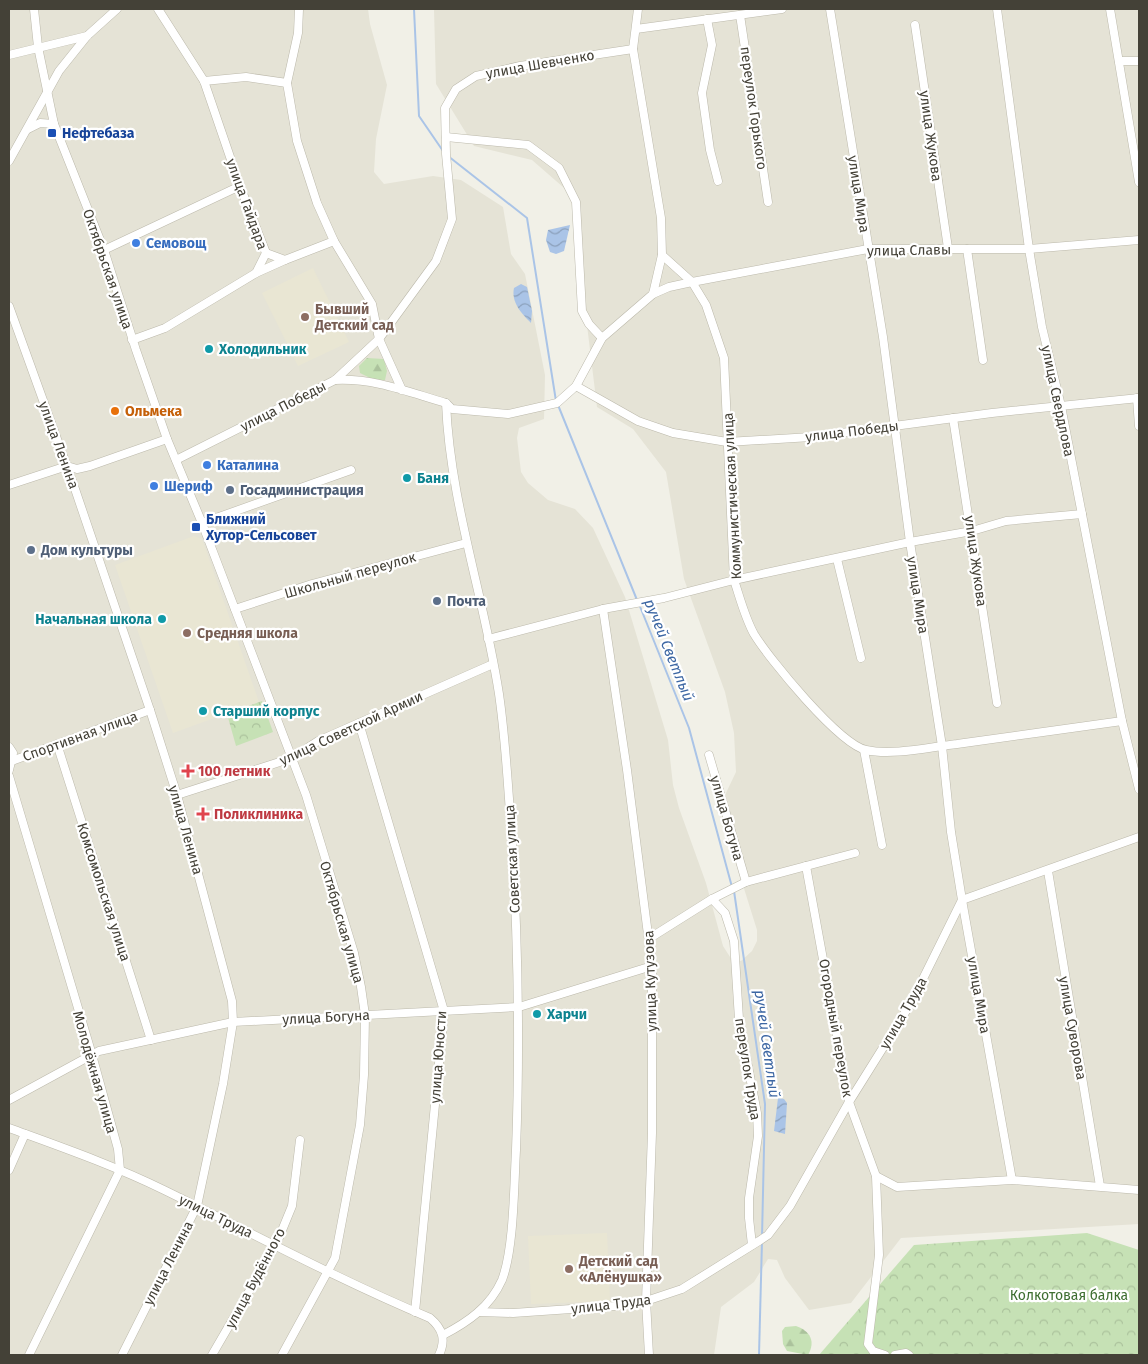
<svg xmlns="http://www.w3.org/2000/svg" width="1148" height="1364" font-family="'Fira Sans',sans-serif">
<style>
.residential{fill:#e5e3d6}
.education{fill:#e9e6d3}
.forest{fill:url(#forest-firs)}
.park{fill:url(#park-crowns)}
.water{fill:url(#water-waves)}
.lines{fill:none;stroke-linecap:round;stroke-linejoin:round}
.stream{stroke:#aac4e7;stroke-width:2}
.minor-casing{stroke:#bcb9ab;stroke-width:9}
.minor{stroke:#fff;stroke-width:8}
.transit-dot{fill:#1a4fb4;stroke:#fff;stroke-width:2}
.shop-dot{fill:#3f7fe0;stroke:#fff;stroke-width:2}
.education-dot{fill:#8d6e63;stroke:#fff;stroke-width:2}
.culture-dot{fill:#0f9aa8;stroke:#fff;stroke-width:2}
.food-dot{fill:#e8710a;stroke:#fff;stroke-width:2}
.service-dot{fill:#5c6f8a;stroke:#fff;stroke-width:2}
.health-dot{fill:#e0444e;stroke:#fff;stroke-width:2}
.labels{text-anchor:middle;stroke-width:4.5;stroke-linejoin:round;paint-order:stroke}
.street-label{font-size:14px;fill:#444137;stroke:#fff}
.transit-label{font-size:14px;font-weight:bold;fill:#164399;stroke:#fff;text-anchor:start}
.shop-label{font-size:14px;font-weight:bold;fill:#366cbe;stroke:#fff;text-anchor:start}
.education-label{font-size:14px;font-weight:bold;fill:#785e54;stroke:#fff;text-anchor:start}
.culture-label{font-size:14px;font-weight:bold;fill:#0d838f;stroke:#fff;text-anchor:start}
.food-label{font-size:14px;font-weight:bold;fill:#c56008;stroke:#fff;text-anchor:start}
.service-label{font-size:14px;font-weight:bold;fill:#4e5e75;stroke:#fff;text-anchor:start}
.health-label{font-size:14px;font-weight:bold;fill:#be3a42;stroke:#fff;text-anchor:start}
.park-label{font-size:14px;fill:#3e6e31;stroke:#fff}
.water-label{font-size:15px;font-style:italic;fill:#3d67a3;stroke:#fff}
</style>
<defs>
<pattern id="forest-firs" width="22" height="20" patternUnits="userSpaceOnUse" patternTransform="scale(1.25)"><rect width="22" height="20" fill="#c6e1b5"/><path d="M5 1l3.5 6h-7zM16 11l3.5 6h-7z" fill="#abc29c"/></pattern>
<pattern id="park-crowns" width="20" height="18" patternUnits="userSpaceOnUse" patternTransform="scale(1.25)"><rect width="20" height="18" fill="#c6e1b5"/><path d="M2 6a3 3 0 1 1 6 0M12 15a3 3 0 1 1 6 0" fill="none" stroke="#abc29c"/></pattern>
<pattern id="water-waves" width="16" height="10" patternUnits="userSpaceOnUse" patternTransform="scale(1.25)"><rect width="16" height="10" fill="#aac4e7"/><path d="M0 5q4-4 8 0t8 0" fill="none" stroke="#8ca1bc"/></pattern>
</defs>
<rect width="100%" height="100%" fill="#f1f0e7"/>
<path class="residential" d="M9,9H368L370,24L387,85L376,139L374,172L384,184L433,176L461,180L503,207L511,254L525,274L545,375L544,419L519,428L517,438L521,472L528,483L548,500L575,509L593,528L625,597L668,740L673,785L679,808L706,883L723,946L732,960L741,961L752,951L757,941V930L726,831V793L736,772L734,733L725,692L684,579L666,472L633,429L597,407L571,194L532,160L474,146L436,84L434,9H1139V1224L901,1238L851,1303L809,1310L785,1278L777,1260L768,1259L754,1282L721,1307L714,1355H9Z"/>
<g class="education">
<path d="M313,268L349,342L298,366L262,293Z"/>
<path d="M194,536L202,539L259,702L173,733L115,565Z"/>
<path d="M607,1233L610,1301L531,1304L528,1236Z"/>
</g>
<g class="forest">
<path d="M367,358L384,359L387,371L385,380L376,381L360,373L359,366Z"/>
<path d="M796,1326C810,1331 816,1341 808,1355L787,1351L783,1344L782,1331L785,1327Z"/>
</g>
<g class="park">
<path d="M262,701L273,732L236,746L227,714Z"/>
<path d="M1087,1233L1139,1250V1355H819L914,1245Z"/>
</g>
<g class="water">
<path d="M570,225L564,251L556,254L550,252L546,240L548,230Z"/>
<path d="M521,284L527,287L532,311L531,323C521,313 511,302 514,288Z"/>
<path d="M778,1098L784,1099L787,1103L785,1134L774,1131Z"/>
</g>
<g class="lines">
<g class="stream">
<path d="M414,9L419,116L443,151"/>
<path d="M448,156L527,218L556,401"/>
<path d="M558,405L637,600"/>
<path d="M639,604L689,728L732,887"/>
<path d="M734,891L765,1104L762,1237"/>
<path d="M759,1355L762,1241"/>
</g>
<defs>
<g id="minor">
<path d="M34,9L38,47L54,124L104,250L136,350L167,439L202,523L306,795L354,953L361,987L365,1015L364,1075L360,1125L335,1258L282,1355"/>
<path d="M299,9L298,33L287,83L297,141L317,203L334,241L372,304L379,339L402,390"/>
<path d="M830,9L883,337L910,542L942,746L951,832L962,900L1012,1180"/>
<path d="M997,9L1029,249L1042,327L1061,406L1122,721L1139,789"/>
<path d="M1110,9L1139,182"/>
<path d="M740,15L768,202"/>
<path d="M707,19L712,45L702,93L710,150L718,181"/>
<path d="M915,25L948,248"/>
<path d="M636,29L782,9"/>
<path d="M9,55L87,36"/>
<path d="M1119,61H1139"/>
<path d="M204,81L246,77L287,83"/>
<path d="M28,129L40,123L54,124"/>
<path d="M446,137L528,145L559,168L576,202L582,311L589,324L602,338"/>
<path d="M9,161L59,71L87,36L117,9"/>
<path d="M967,249L983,360"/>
<path d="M104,250L240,186"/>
<path d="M266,253L285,260L334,241"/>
<path d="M662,255L692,282L706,305L724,358L734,580C740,598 745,618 754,634C769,659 839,744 866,750C892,756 930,747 957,744C1012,736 1067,729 1122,721"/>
<path d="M256,273L285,260"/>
<path d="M653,294L669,287L692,282L868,249H1029L1139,240"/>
<path d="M9,306L74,486L150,710L177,795L232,1001L233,1022L223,1084L197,1206L122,1355"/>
<path d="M132,340L165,328L256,273L266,253L240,186L204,81L158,9"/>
<path d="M335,380C375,378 408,392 446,403L452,409L508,414L557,403L576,386L602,338L653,294L662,255L661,218L633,49L638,9"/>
<path d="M576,386L638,421L673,433L727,442L811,437L992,413L1139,398"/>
<path d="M1137,398L1139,426"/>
<path d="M953,418L997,703"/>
<path d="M176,460L335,380L379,339L436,261L452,219L446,154L445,108L456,89L476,76L520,66L633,49"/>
<path d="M9,485L67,466L77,469L90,466L167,439"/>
<path d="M202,523L351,470"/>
<path d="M837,559L861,658"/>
<path d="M235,609L312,584L466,543"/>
<path d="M603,609L627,770L652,966V1133L646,1301L649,1355"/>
<path d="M488,639L603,609L664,598L734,580L910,542L972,531L1006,521L1082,514"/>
<path d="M359,723L444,1011L415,1312"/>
<path d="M57,744L151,1040"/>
<path d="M9,747L13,753L9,770"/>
<path d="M864,750L882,845"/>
<path d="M709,755L746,882"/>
<path d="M9,762L150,710"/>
<path d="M9,776L92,1055L118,1149L120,1170L29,1355"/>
<path d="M177,795L292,758L318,741L493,664"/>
<path d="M806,866L849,1102L876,1176L879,1255L868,1344L873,1351L885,1355"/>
<path d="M1048,871L1100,1186"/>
<path d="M712,899L725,913L734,941L739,1019L757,1113L758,1136L749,1198V1218L752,1245"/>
<path d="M650,938L712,899L746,882L855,853"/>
<path d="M9,1100L99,1051L233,1022L519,1007L652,966"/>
<path d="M9,1128C61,1147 113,1165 164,1190C252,1233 339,1280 430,1318C443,1329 446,1340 439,1355"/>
<path d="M9,1170L25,1134"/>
<path d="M876,1176L897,1187L1012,1180L1139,1190"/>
<path d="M479,1312L513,1313L615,1306L646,1301L682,1289L759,1241L768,1235L790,1206L849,1102L911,1003L962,900L1139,837"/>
<path d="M443,1335C468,1322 490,1307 502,1280C514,1249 514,1185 516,1150C520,1046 518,943 512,839C508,790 506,742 499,694C484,596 450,502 446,403"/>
<path d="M212,1355L276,1245L292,1206L300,1140"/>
<path d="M895,1355L906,1353L909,1355"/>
</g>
</defs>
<use href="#minor" class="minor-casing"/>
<use href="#minor" class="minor"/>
</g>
<g class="transit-dot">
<rect x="47" y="128" width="10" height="10" rx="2.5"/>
<rect x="191" y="522" width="10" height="10" rx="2.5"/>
</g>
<g class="shop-dot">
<circle cx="136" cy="243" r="5"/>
<circle cx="207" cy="465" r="5"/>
<circle cx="154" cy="486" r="5"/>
</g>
<g class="education-dot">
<circle cx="305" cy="317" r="5"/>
<circle cx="187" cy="633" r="5"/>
<circle cx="569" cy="1269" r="5"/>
</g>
<g class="culture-dot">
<circle cx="209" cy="349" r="5"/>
<circle cx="407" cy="478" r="5"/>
<circle cx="162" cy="619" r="5"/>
<circle cx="203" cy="711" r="5"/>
<circle cx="537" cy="1014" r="5"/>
</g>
<circle class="food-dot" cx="115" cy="411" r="5"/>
<g class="service-dot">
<circle cx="230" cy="490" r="5"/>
<circle cx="31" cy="550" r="5"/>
<circle cx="437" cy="601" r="5"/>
</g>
<g class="health-dot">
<path d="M185.5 763.5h5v5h5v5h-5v5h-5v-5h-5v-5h5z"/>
<path d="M200.5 806.5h5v5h5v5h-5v5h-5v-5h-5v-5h5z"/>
</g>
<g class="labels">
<g class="street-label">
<text transform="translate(540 64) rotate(-10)" y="5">улица Шевченко</text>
<text transform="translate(754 108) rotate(82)" y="5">переулок Горького</text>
<text transform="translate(931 136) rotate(82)" y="5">улица Жукова</text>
<text transform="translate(859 194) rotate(81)" y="5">улица Мира</text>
<text transform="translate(247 204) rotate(70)" y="5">улица Гайдара</text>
<text transform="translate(909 250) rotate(-1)" y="5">улица Славы</text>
<text transform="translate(108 269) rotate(71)" y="5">Октябрьская улица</text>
<text transform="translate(1058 401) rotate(78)" y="5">улица Свердлова</text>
<text transform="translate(283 406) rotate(-27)" y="5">улица Победы</text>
<text transform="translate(852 431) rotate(-7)" y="5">улица Победы</text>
<text transform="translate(59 445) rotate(70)" y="5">улица Ленина</text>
<text transform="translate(732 496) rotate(-93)" y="5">Коммунистическая улица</text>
<text transform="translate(976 561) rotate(82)" y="5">улица Жукова</text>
<text transform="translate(350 575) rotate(-16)" y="5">Школьный переулок</text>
<text transform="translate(918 595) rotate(81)" y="5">улица Мира</text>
<text transform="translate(351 728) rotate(-25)" y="5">улица Советской Армии</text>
<text transform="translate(80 736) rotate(-20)" y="5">Спортивная улица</text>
<text transform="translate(727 818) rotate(74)" y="5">улица Богуна</text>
<text transform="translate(186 830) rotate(74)" y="5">улица Ленина</text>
<text transform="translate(512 859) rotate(-93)" y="5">Советская улица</text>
<text transform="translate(104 892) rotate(72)" y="5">Комсомольская улица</text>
<text transform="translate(342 922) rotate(74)" y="5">Октябрьская улица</text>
<text transform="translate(650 981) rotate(-92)" y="5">улица Кутузова</text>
<text transform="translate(979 995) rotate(80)" y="5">улица Мира</text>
<text transform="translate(903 1013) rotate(-60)" y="5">улица Труда</text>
<text transform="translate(326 1017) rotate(-3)" y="5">улица Богуна</text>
<text transform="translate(836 1028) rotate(80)" y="5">Огородный переулок</text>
<text transform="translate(1073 1028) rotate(80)" y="5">улица Суворова</text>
<text transform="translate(438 1057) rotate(-86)" y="5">улица Юности</text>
<text transform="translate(748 1069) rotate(81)" y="5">переулок Труда</text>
<text transform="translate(95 1072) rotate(74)" y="5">Молодёжная улица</text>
<text transform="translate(216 1216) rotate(26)" y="5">улица Труда</text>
<text transform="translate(168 1263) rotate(-63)" y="5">улица Ленина</text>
<text transform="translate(255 1278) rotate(-62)" y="5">улица Будённого</text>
<text transform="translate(611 1304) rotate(-7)" y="5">улица Труда</text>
</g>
<g class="transit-label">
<text x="62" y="138">Нефтебаза</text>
<text x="206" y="524">Ближний<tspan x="206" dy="16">Хутор-Сельсовет</tspan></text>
</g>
<g class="shop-label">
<text x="146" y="248">Семовощ</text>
<text x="217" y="470">Каталина</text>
<text x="164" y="491">Шериф</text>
</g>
<g class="education-label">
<text x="315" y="314">Бывший<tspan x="315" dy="16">Детский сад</tspan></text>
<text x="197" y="638">Средняя школа</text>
<text x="579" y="1266">Детский сад<tspan x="579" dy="16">«Алёнушка»</tspan></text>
</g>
<g class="culture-label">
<text x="219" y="354">Холодильник</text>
<text x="417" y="483">Баня</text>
<text x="152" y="624" text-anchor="end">Начальная школа</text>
<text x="213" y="716">Старший корпус</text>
<text x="547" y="1019">Харчи</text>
</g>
<g class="food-label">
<text x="125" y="416">Ольмека</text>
</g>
<g class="service-label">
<text x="240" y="495">Госадминистрация</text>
<text x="41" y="555">Дом культуры</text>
<text x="447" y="606">Почта</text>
</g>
<g class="health-label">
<text x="198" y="776">100 летник</text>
<text x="214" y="819">Поликлиника</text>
</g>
<g class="park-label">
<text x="1069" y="1300">Колкотовая балка</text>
</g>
<g class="water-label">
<text transform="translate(669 650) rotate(68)" y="5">ручей Светлый</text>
<text transform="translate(767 1044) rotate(82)" y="5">ручей Светлый</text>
</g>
</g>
<rect width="1148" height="1364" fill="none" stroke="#444137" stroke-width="20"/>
</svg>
